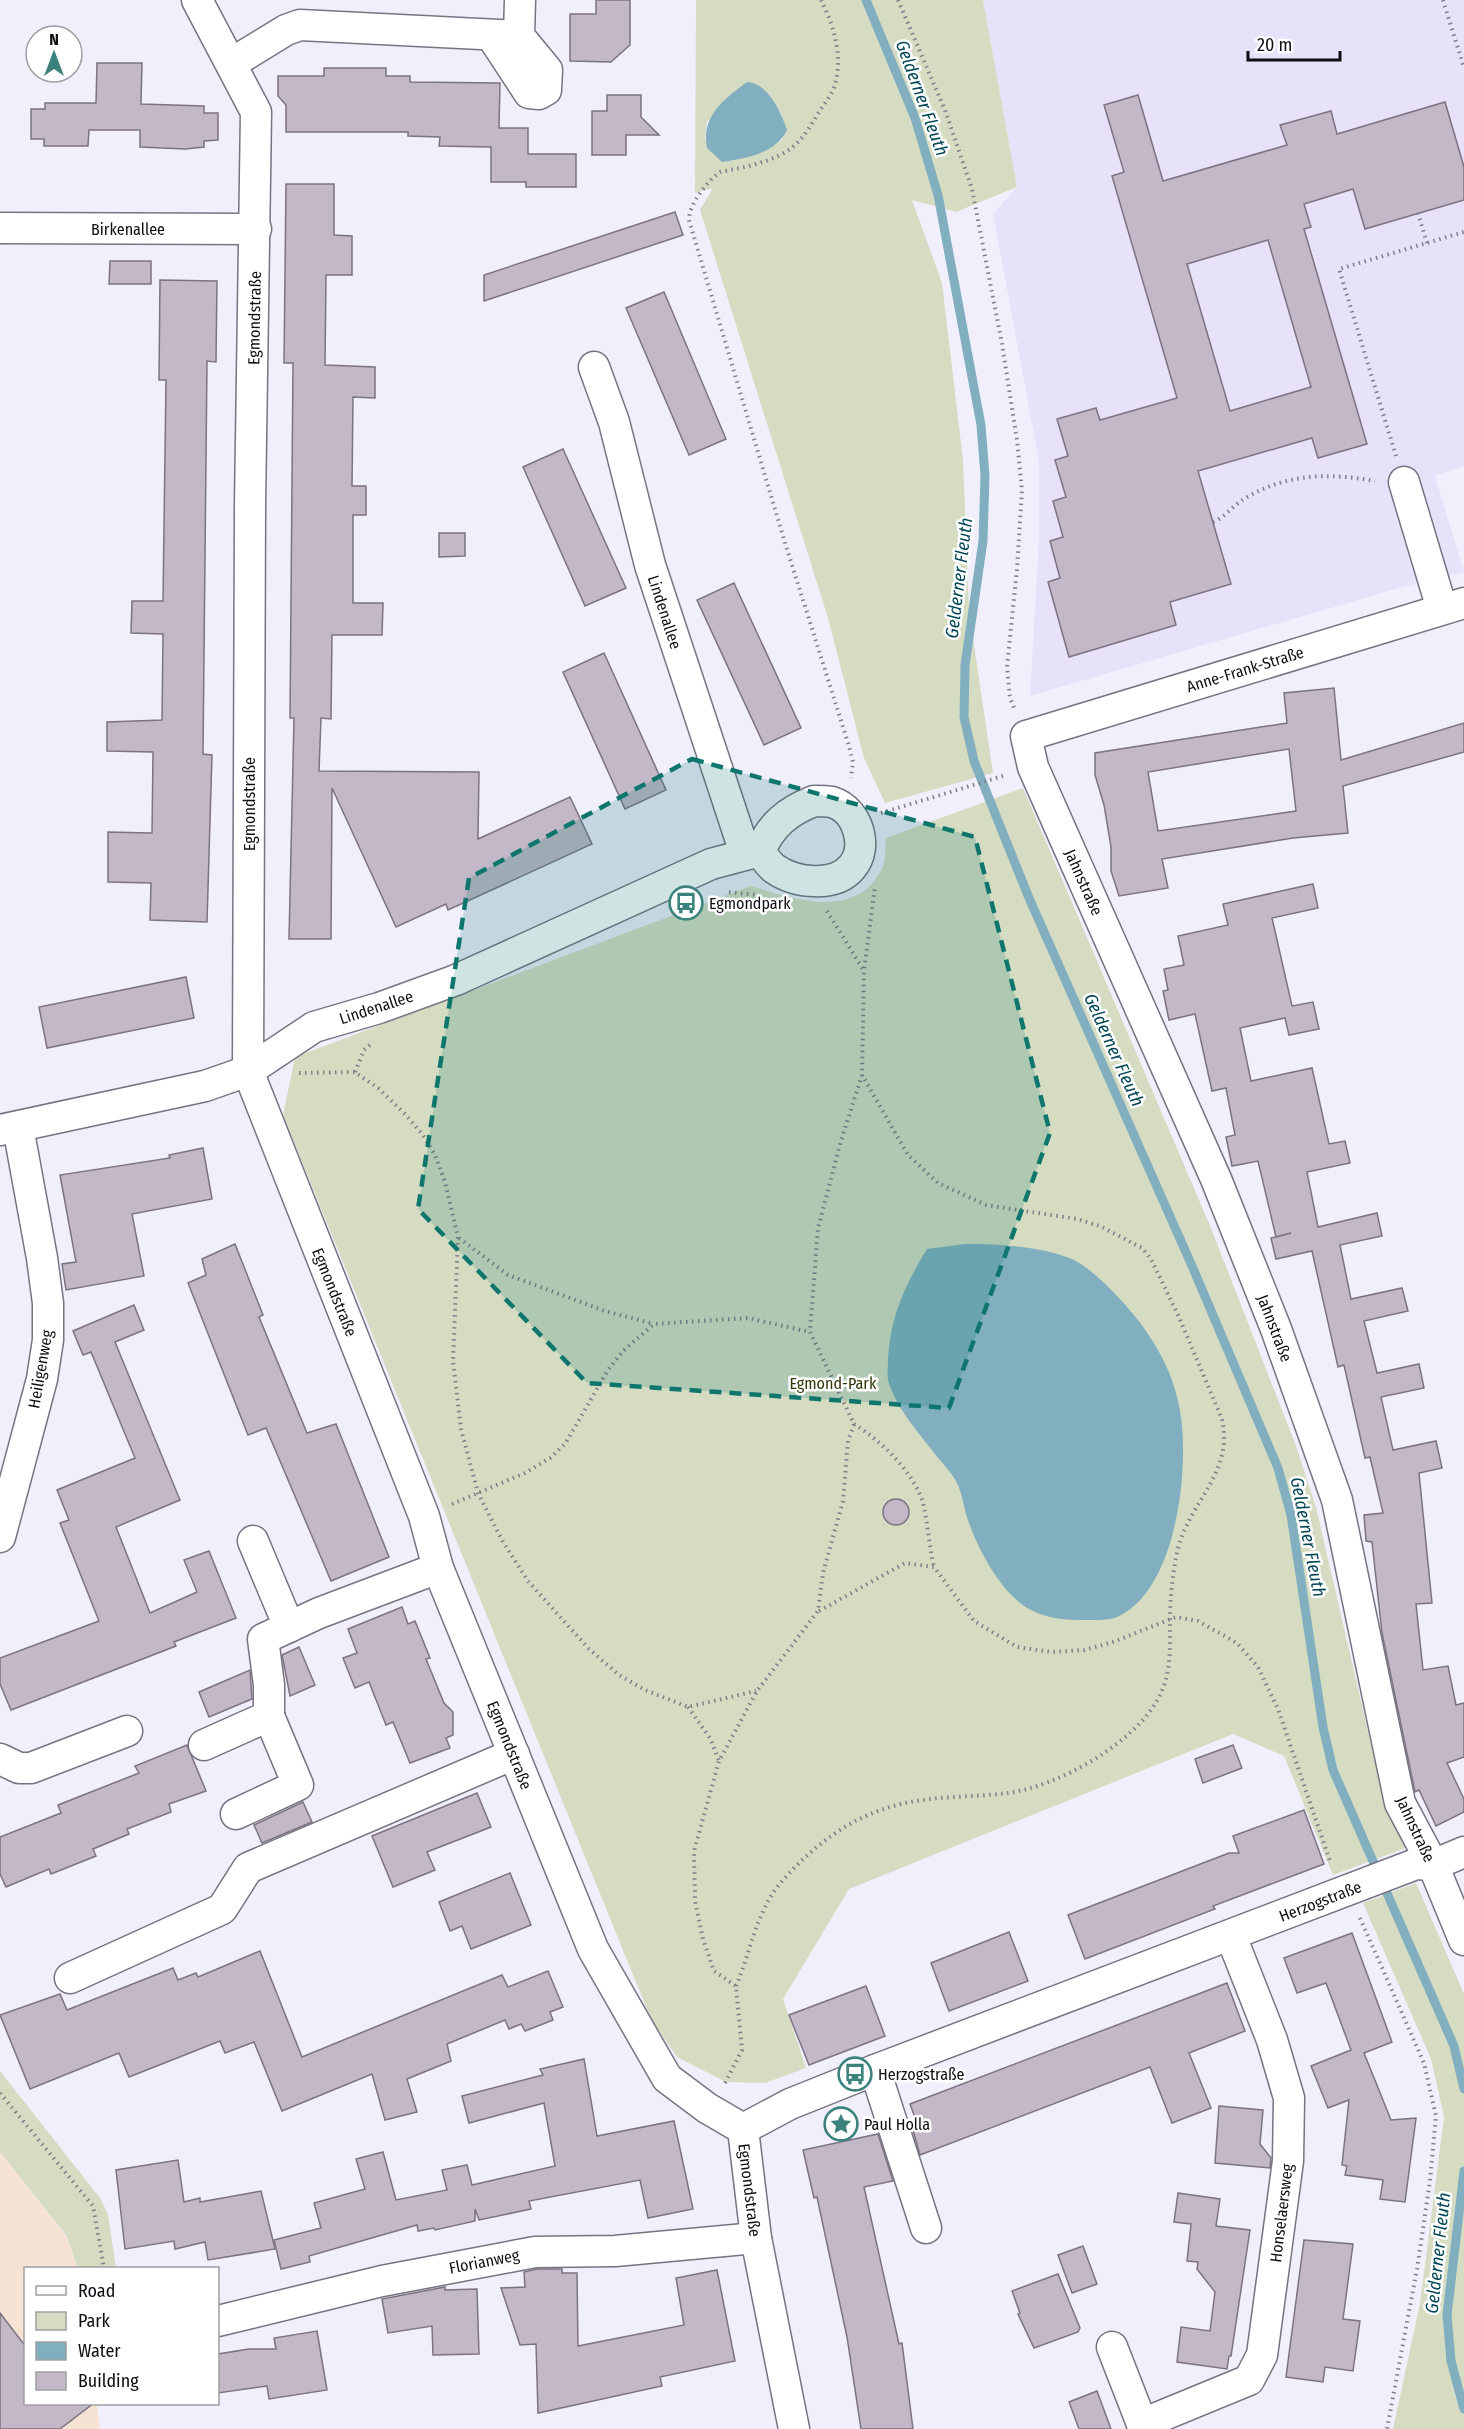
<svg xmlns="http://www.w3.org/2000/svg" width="1464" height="2429" font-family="'Fira Sans Condensed',sans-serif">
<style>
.industrial{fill:#f7e3d4}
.built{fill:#e7e1fa}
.green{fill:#d6dcc2;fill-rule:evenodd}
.water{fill:#81afbf}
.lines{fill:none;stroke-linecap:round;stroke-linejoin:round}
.stream{stroke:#81afbf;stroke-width:9}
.building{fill:#c2b8c7;stroke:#7c7381;stroke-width:1.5;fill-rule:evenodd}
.minor-casing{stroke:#767382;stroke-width:33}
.path{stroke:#817e88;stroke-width:4;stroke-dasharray:1.5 4.5;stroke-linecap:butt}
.minor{stroke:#fff;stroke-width:30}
.marked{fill:#0f766e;fill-opacity:0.2;stroke:#0f766e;stroke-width:4.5;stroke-dasharray:12 8;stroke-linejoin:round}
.labels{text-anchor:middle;stroke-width:5;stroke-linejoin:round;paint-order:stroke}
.street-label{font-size:16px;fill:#0f0d13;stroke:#fefffe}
.poi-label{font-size:16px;fill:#0f0d13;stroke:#fefffe;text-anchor:start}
.park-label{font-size:16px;fill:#303808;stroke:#fefffe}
.water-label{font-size:18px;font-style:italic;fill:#004556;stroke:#fefffe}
</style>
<rect width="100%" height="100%" fill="#f2effd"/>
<path class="industrial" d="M0,2152L66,2236L78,2268H26V2404H97L100,2429H0Z"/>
<path class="built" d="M983,0H1464V466L1435,476L1464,572L1402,587L1030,696L1039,540V461L993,214L1017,187Z"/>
<g class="green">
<path d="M696,0H983L1017,187L956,212L912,200L942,283L963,460L969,611L993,773L885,803L864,758L828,618L700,210L713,188L695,193ZM762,88L782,115V140L756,154L705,139L707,122L734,93Z"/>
<path d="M1023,788L1211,1228L1296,1446L1316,1507L1385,1805L1406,1848L1333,1875L1284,1756L1233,1734L849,1889L783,1999L806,2068L765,2083L726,2082L677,2057L651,2019L283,1115L295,1057L751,886C793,899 859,922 883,866C886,858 885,847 886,838Z"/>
<path d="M1416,1883L1464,1994V2429H1393L1420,2303L1444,2117L1431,2059L1363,1903Z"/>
<path d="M0,2071L100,2198L108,2214L116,2268H78L66,2235L0,2152Z"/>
</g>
<g class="water">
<path d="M747,82C768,83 781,112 787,130C775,154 746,158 722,162L707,148C701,116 723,100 747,82Z"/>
<path d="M965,1244C998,1244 1035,1246 1067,1257C1084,1263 1104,1282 1116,1295C1147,1327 1173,1366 1180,1411C1190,1467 1177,1591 1117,1617C1108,1621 1091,1620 1081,1620C1064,1620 1046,1618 1031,1610C1002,1595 979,1551 969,1523C964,1510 963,1495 957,1483C952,1473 942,1463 935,1454C918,1432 896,1408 888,1380C887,1374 888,1366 888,1360C890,1317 905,1285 927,1249Z"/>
</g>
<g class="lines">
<g class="stream">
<path d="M866,0L915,118L938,195L981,425L985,476L983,541L965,665L964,717L974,761L1029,898L1192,1266L1278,1468L1291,1515L1323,1727L1333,1770L1454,2046L1464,2089"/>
<path d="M1464,2171L1447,2315L1451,2361L1464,2409"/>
</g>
</g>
<g class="building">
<path d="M596,0H630V45L611,62L570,61V14H596Z"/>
<path d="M97,63H142L141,104L204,106V113H218V140L204,141V147L185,149L140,147V130H89L88,146H44V139H31V109H45V103H96Z"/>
<path d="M324,68H386V76H410V82L500,83L499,128H528V154H576V187H526V182H491V147L439,146L440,137L408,136V132H286V105L278,96V76H324Z"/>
<path d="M607,95H641V117L659,135H626V155H592V111H607Z"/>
<path d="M1138,95L1163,181L1287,145L1280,125L1331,111L1337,134L1445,102L1464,167V200L1365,229L1353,189L1304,204L1311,227L1304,229L1367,444L1318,458L1312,438L1198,471L1231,584L1170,602L1176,625L1069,657L1048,582L1060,578L1050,541L1063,537L1053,501L1066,497L1055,460L1068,456L1057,419L1096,408L1100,420L1177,398L1112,176L1124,172L1104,105ZM1268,240L1311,387L1230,411L1187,264Z"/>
<path d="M286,184H334V235L352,236V275H326L325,365L375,367V398L353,397L352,486H366V515H353V603H383L382,635H332L331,719L321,718L319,771L479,772L478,839L570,797L592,844L448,910L446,904L396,927L332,788L331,939H289L294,718H290L293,363H284Z"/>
<path d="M675,212L683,235L484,301V275Z"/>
<path d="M110,261H151V284H109Z"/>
<path d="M160,280L217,281L216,362L207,361L203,754L212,755L207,922L150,920L151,883L108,882V832L152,833L153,752L107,751V722L162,720L163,634L131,633L132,601H163L166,380H159Z"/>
<path d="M664,292L726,439L689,455L626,308Z"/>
<path d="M563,449L626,588L585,606L523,467Z"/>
<path d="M439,533H465V556L439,557Z"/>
<path d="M734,583L801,728L764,745L697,600Z"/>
<path d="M604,653L666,790L625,809L563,672Z"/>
<path d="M1334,688L1341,760L1464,723V752L1343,786L1348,833L1293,838L1162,859L1168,888L1119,896L1111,871V847L1104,805L1095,775V753L1287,723L1284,693ZM1289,749L1296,811L1158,831L1148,772Z"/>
<path d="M1313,884L1318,908L1272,918L1292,1006L1313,1002L1319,1029L1289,1035L1285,1018L1240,1028L1251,1081L1312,1068L1329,1144L1345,1141L1350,1163L1307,1172L1318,1227L1377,1213L1382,1236L1340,1245L1351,1299L1402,1288L1408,1311L1364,1321L1377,1373L1419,1364L1424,1388L1381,1397L1393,1450L1436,1441L1442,1468L1419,1473L1432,1603L1416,1604L1423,1670L1448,1666L1456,1705L1464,1703V1757L1447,1763L1464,1799V1812L1436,1826L1419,1790L1415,1792L1382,1633L1372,1542L1366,1541L1364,1515L1383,1513L1370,1457L1365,1458L1344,1365L1338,1367L1312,1251L1276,1259L1271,1238L1291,1233L1276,1237L1258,1161L1232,1166L1226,1137L1235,1135L1226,1088L1212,1091L1195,1014L1169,1020L1163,991L1168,990L1164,969L1184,965L1178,936L1228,925L1223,904Z"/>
<path d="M186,977L194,1018L47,1048L39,1007Z"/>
<path d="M203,1148L212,1199L132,1214L144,1276L66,1290L62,1264L76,1262L60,1175L170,1158L169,1155Z"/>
<path d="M235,1244L263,1315L259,1317L307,1433L336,1424L389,1557L331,1581L266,1428L248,1435L188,1283L206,1275L202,1259Z"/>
<path d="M134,1305L144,1330L115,1342L180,1500L116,1527L150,1613L197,1592L184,1560L209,1551L236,1618L174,1642L176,1646L11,1710L0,1684V1658L99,1621L60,1523L69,1520L57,1490L135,1458L91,1352L83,1355L73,1331Z"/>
<circle cx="896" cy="1512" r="13"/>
<path d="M402,1607L408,1624L415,1621L430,1658L426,1659L444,1703L453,1712V1735L446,1738L450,1748L410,1763L393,1722L386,1725L369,1682L355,1688L343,1658L357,1653L348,1629Z"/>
<path d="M299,1647L315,1685L290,1696L282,1655Z"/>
<path d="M250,1670L252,1699L209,1717L199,1692Z"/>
<path d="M187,1745L206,1791L169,1804L171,1812L127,1829L129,1834L93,1849L96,1856L51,1874L49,1869L6,1887L0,1874V1837L61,1813L58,1805L139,1773L135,1766Z"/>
<path d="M1233,1745L1242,1768L1203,1783L1195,1759Z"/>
<path d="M477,1793L491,1827L427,1852L435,1870L393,1887L372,1836Z"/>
<path d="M303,1802L312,1822L262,1843L254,1825Z"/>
<path d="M1304,1810L1324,1864L1213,1906L1215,1909L1085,1959L1068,1915L1229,1853H1239L1233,1836Z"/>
<path d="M510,1873L531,1925L471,1949L462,1926L450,1931L439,1902Z"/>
<path d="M1009,1932L1028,1981L949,2011L931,1963Z"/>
<path d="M1352,1933L1392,2042L1364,2053L1391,2120L1416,2118L1405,2202L1380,2199L1383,2180L1345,2175L1347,2166L1342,2165L1349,2100L1328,2108L1311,2066L1351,2050L1326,1983L1297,1993L1284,1958Z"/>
<path d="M260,1951L302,2057L502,1975L508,1987L548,1971L563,2007L550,2012L553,2020L525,2031L521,2024L509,2029L505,2020L447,2044L451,2061L407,2079L417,2112L385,2120L372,2074L282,2111L254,2042L225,2053L220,2041L129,2077L119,2053L30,2089L0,2015L60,1994L67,2010L173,1968L178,1980L196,1973L198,1977Z"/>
<path d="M1227,1983L1245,2031L1189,2053L1211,2108L1172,2123L1150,2067L920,2155L912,2127L918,2126L910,2104Z"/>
<path d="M866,1986L885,2036L809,2065L789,2015Z"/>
<path d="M584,2059L597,2136L674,2121L693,2209L648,2218L640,2180L529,2201L531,2209L479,2220L475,2209V2221L435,2230L434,2228L418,2231L417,2225L309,2256L310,2262L281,2269L274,2240L321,2228L314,2203L365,2189L356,2159L383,2152L396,2200L447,2190L442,2170L467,2165L472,2185L555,2166L544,2103L469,2123L462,2096L543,2075L540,2069Z"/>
<path d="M1219,2106L1263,2110L1260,2144L1271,2158L1270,2168L1215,2163Z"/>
<path d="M878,2134L893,2181L864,2187L899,2344L902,2343L913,2429H861L847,2337L817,2197L814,2198L803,2150Z"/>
<path d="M178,2160L184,2202L200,2198V2202L261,2191L275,2249L208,2260L205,2242L175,2249L174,2241L125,2249L116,2170Z"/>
<path d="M1178,2193L1220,2199L1216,2226L1250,2230L1231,2356H1229L1227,2369L1177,2362L1181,2327L1210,2331L1215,2292L1197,2269L1198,2262L1187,2261L1191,2224L1174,2222Z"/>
<path d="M1304,2240L1353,2244L1343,2319L1360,2321L1353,2371L1325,2367L1323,2382L1286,2377Z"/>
<path d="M1083,2246L1097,2284L1072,2293L1058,2255Z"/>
<path d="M537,2269H562V2273H577L578,2346L684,2325L676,2278L717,2270L735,2361L660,2377L662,2386L538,2413L536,2344L520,2345L501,2288L525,2287L524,2272Z"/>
<path d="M1058,2274L1080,2328L1078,2332L1034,2348L1018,2314L1020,2313L1012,2291Z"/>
<path d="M445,2287V2290L477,2289L479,2354L433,2355L432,2326L388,2333L382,2299Z"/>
<path d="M0,2313L26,2347V2403H94L60,2429H0Z"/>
<path d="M317,2331L327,2390L269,2399L267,2386L218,2393V2354L249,2349H276L274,2338Z"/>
<path d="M1097,2391L1111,2429H1079L1069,2402Z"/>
</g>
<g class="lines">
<defs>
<g id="minor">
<path d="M197,0L256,112L250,505L248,1071L424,1516L438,1568L593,1949L667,2078L707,2108L743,2129"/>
<path d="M491,35L529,93L539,94L546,90L547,70L519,36L520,0"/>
<path d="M232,63L286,30L300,25L519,36"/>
<path d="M0,228L256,229"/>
<path d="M594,367L614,422L650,565L745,853"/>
<path d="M1404,482L1442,609"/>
<path d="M1464,603L1026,736L1033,767L1216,1179L1276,1329L1337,1500L1400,1803L1433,1865L1464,1940"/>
<path d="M814,801C820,801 827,801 832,802C858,810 869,847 852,867C835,888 795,883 775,869C769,865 764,857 760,851C771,825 788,811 814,801Z"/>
<path d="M0,1130L205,1086L248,1071L314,1027L379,1008L456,980L711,864L760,851"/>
<path d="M0,1537L42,1379L48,1340V1303L42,1258L18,1127"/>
<path d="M253,1541L289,1627"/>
<path d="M204,1745L269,1716V1685L263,1639L319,1613L438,1568"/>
<path d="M0,1759L19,1768H31L127,1731"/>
<path d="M236,1814L298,1785L269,1716"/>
<path d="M70,1978L222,1909L248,1868L514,1754"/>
<path d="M875,2070L926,2228"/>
<path d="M743,2129L790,2104L875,2070L1416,1864L1433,1865L1464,1852"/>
<path d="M743,2129L756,2238L794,2429"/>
<path d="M218,2321L382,2281L535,2252L615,2251L756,2238"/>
<path d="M1112,2347L1142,2424"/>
<path d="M1144,2429L1142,2424L1249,2380L1262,2355L1288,2161L1289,2098L1272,2040L1231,1936"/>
</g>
</defs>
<use href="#minor" class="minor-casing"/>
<g class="path">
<path d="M821,0C834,25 843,57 835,85C831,97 822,106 816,117C807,132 798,146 782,154C763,164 741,168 720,172C708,181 689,203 689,220L786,546L849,746L853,762L851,778"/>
<path d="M898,0L945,110L972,189L1002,344L1017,440L1022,490L1017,569L1007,667L1010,698L1015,710"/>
<path d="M1443,0L1464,68"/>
<path d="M1418,213L1427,243"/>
<path d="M1396,456L1339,269L1464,232"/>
<path d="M1213,522C1226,517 1234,504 1247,497C1289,473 1330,473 1375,481"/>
<path d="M881,813L1006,775"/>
<path d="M729,892L757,895"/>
<path d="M827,911L864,971"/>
<path d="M355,1072L364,1050L371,1044"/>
<path d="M299,1073L355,1072L378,1088L405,1114L423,1135L435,1155L445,1182L458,1237L453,1361L461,1429L478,1493L503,1542L528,1581L589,1649L619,1675L645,1690L688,1707L756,1691"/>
<path d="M459,1238L508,1275L605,1311L654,1324"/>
<path d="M854,1424C880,1440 914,1472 923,1503C928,1524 929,1546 934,1567"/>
<path d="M452,1504L525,1473L550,1458L565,1444L608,1370L623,1351L654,1324L748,1318L810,1332"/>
<path d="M819,1611L905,1563L934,1567L974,1621L1017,1647L1052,1652L1084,1650L1113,1642L1176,1617L1198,1621L1237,1643L1258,1667L1278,1709L1331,1864"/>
<path d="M688,1707L710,1738L719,1761"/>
<path d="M1360,1918L1424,2063L1436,2116L1430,2181L1417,2269L1387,2429"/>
<path d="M736,1986C750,1953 756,1914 778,1886C806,1852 844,1821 887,1808C925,1795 969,1798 1008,1793C1059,1786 1133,1744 1158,1699C1172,1673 1170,1648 1170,1620C1170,1596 1173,1571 1178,1548C1191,1500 1234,1472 1222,1419L1178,1315L1151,1259L1142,1248L1100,1226L1077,1219L986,1205L938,1183L908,1155L862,1075"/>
<path d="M725,2083L742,2050L736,1986L714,1971L703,1939L695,1901L694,1851L719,1761L757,1691L818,1611L823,1573L843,1501L848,1441L854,1424L810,1332L818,1228L841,1141L862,1075L864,971L875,887"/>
<path d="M0,2093L93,2206L104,2268"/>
</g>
<use href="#minor" class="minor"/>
</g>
<path class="marked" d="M692,759L975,837L1050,1133L949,1408L587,1383L418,1209L469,878Z"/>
<defs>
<symbol id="bus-ring" viewBox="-11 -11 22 22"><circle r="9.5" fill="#fefffe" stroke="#3b827d" stroke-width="1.5"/><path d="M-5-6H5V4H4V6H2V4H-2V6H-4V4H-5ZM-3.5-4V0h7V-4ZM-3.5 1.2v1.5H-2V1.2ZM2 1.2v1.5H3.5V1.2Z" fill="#3b827d"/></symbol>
<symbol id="sight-ring" viewBox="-11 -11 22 22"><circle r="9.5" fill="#fefffe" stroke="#3b827d" stroke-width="1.5"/><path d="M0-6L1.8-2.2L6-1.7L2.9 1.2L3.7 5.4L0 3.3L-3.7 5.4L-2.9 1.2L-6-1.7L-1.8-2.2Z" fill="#3b827d"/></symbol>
</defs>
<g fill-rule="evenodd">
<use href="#bus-ring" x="667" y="884" width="38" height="38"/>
<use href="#bus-ring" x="836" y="2055" width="38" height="38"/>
<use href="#sight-ring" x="822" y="2105" width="38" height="38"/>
</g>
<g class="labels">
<g class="street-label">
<text x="128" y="235">Birkenallee</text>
<text transform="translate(254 318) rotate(-89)" y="6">Egmondstraße</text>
<text transform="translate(665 612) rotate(72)" y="6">Lindenallee</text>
<text transform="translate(1245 669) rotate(-17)" y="6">Anne-Frank-Straße</text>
<text transform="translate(249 804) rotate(-90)" y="6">Egmondstraße</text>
<text transform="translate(1084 882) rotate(66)" y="6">Jahnstraße</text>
<text transform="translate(376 1007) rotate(-18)" y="6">Lindenallee</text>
<text transform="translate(335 1292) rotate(68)" y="6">Egmondstraße</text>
<text transform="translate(1275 1328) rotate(69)" y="6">Jahnstraße</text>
<text transform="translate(40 1369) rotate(-80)" y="6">Heiligenweg</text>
<text transform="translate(510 1745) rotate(68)" y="6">Egmondstraße</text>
<text transform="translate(1416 1829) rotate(65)" y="6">Jahnstraße</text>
<text transform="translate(1320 1901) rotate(-21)" y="6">Herzogstraße</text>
<text transform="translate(750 2190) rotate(83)" y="6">Egmondstraße</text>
<text transform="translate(1281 2213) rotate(-83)" y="6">Honselaersweg</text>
<text transform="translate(484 2261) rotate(-11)" y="6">Florianweg</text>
</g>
<g class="poi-label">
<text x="709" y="909">Egmondpark</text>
<text x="878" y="2080">Herzogstraße</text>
<text x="864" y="2130">Paul Holla</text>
</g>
<g class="park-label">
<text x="833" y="1389">Egmond-Park</text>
</g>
<g class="water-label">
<text transform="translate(922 98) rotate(70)" y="6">Gelderner Fleuth</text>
<text transform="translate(959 578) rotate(-83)" y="6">Gelderner Fleuth</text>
<text transform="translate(1114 1050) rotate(66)" y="6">Gelderner Fleuth</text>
<text transform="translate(1308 1537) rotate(79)" y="6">Gelderner Fleuth</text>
<text transform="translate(1438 2253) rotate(-84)" y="6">Gelderner Fleuth</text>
</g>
</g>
<rect x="24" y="2267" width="195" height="138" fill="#fefffe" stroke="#9e9ea0" stroke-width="1.5"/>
<rect x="36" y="2286" width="30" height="9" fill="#ffffff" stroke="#9e9ea0" stroke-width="1.5"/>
<text x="78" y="2297" font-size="18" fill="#0f0d13">Road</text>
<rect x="36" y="2312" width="30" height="18" fill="#d6dcc2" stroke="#9e9ea0" stroke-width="1.5"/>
<text x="78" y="2327" font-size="18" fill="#0f0d13">Park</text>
<rect x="36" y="2342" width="30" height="18" fill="#81afbf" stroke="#9e9ea0" stroke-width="1.5"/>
<text x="78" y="2357" font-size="18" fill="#0f0d13">Water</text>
<rect x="36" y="2372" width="30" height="18" fill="#c2b8c7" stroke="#9e9ea0" stroke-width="1.5"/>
<text x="78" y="2387" font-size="18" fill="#0f0d13">Building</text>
<g transform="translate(54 54)"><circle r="28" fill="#fefffe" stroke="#9e9ea0" stroke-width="1.5"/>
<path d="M0-4.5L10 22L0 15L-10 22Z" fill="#3b827d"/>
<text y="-9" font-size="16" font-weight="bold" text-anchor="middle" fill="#0f0d13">N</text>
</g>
<path d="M1248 51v9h92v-9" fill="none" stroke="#0f0d13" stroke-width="3"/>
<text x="1257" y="51" font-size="18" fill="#0f0d13" stroke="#fefffe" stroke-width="4.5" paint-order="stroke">20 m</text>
</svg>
